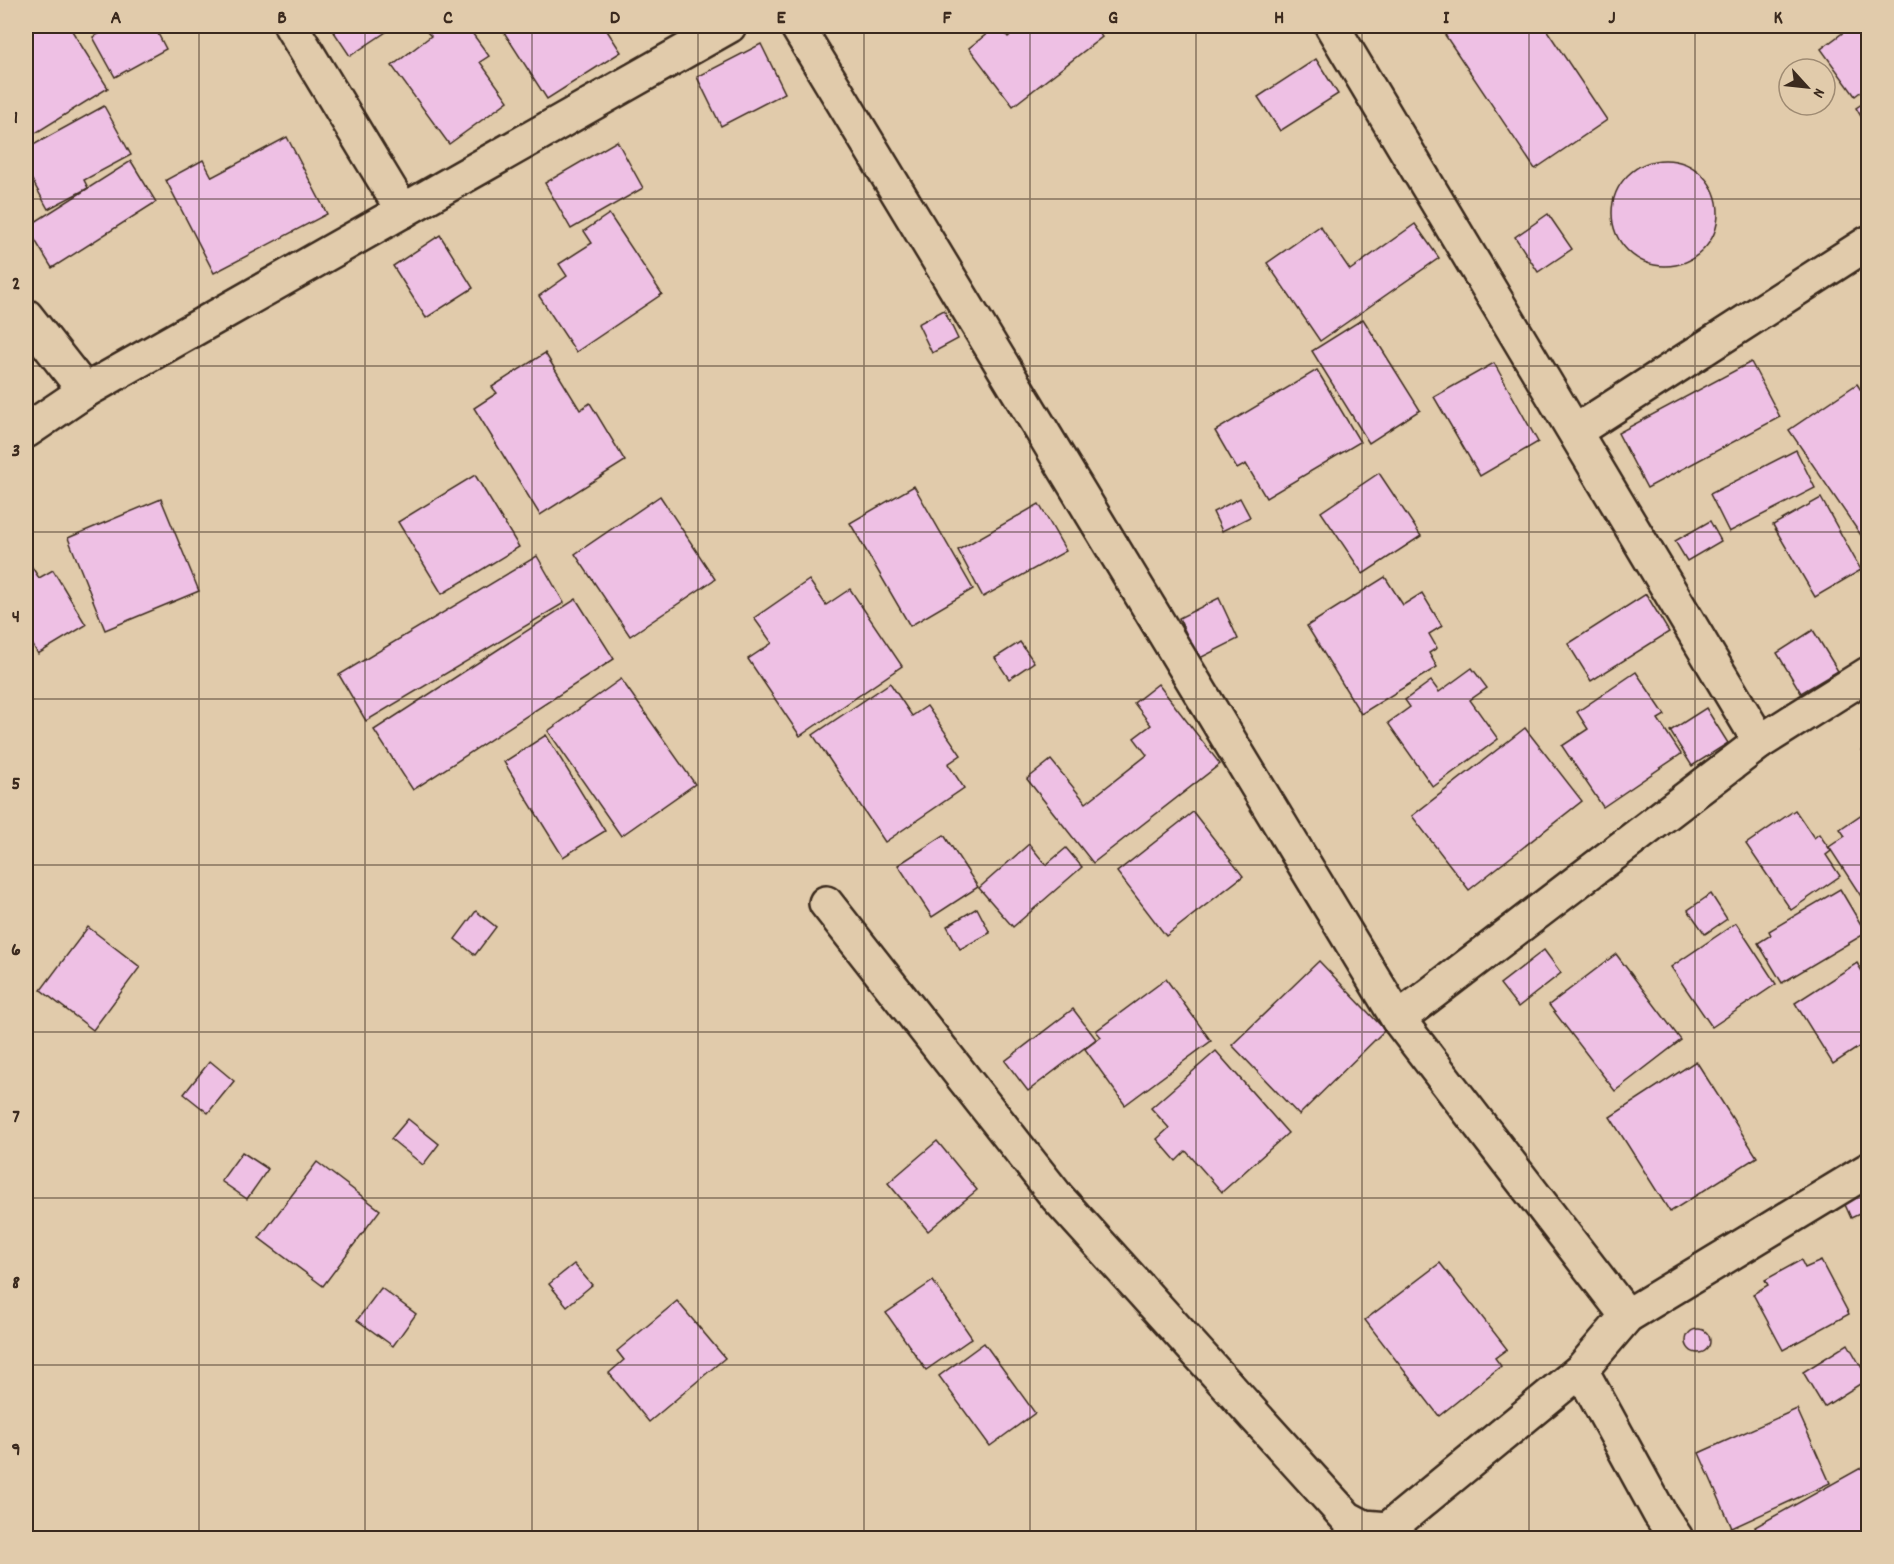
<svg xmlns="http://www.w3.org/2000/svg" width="1894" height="1564" font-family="Dekko,sans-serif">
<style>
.building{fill:#eec0e4;stroke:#3b2a1e;stroke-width:1.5}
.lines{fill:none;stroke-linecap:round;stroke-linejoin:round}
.street-casing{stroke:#3b2a1e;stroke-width:38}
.street{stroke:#e1cbab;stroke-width:33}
.grid{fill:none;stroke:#3b2a1e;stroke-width:1.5;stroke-opacity:0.55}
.neatline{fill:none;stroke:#3b2a1e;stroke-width:2}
.grid-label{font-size:20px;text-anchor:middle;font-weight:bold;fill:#3b2a1e}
</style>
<rect width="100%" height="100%" fill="#e1cbab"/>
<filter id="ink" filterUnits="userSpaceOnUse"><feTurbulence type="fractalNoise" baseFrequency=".0167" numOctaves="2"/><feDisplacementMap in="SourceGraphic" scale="12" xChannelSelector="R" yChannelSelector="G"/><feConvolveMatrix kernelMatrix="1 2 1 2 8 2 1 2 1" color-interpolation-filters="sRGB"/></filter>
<g filter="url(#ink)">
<g class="building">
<path d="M26,26H69L108,88L26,139Z"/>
<path d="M114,26H154L166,49L115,77L93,37Z"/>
<path d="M330,26H395L350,56Z"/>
<path d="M435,26H467L489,56L480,62L508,101L449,144L392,66L431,36L427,32Z"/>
<path d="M500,26H604L621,52L547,99Z"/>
<path d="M997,26H1000L1008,37L1023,26H1094L1102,37L1013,106L969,48Z"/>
<path d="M1459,26H1544L1607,120L1535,169L1445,35Z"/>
<path d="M1852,26H1868V86L1855,96L1821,49Z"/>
<path d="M761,44L785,93L721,126L697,77Z"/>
<path d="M1316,59L1338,94L1280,131L1258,97Z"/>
<path d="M1868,100V128L1856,108Z"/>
<path d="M104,106L131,155L84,180L88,188L48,209L26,169V149Z"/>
<path d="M287,137L327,214L214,273L166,180L203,160L212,177Z"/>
<path d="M617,141L643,188L571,229L545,183Z"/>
<circle cx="1665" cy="213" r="53"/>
<path d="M131,161L156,202L52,268L27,227Z"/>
<path d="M609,214L662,294L576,352L539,296L567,276L559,264L592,243L584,231Z"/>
<path d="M1548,214L1572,249L1538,272L1515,237Z"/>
<path d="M1415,224L1439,258L1320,341L1267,263L1320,226L1350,270Z"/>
<path d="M440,235L473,288L426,318L393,266Z"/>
<path d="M944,310L958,339L932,353L918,324Z"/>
<path d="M1363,319L1420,410L1369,443L1312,351Z"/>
<path d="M545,353L580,410L590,403L625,461L540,515L474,408L497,393L492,387Z"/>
<path d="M1751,362L1780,417L1647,488L1618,433Z"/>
<path d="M1494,363L1538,442L1480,476L1434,397Z"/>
<path d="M1317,370L1360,442L1266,498L1246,464L1237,469L1215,431Z"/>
<path d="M1857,384L1868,401V543L1867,544L1789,430Z"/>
<path d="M1796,450L1815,488L1729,532L1710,494Z"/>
<path d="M1379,473L1421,536L1363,574L1321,512Z"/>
<path d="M475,475L519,547L442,594L398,522Z"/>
<path d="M914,486L973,589L910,626L850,523Z"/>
<path d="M660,496L715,579L630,636L575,554Z"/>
<path d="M1240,498L1250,517L1222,531L1213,512Z"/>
<path d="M1821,498L1861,570L1815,597L1773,525Z"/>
<path d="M161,499L199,591L105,630L68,538Z"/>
<path d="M1039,504L1066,551L983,597L958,550Z"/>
<path d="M1710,521L1721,541L1687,561L1675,541Z"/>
<path d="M537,556L564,603L366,721L339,675Z"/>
<path d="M26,558L39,578L53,570L86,625L38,654L26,633Z"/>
<path d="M1385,577L1403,605L1422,593L1442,626L1429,634L1437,648L1429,653L1437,667L1361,714L1307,626Z"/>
<path d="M809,580L826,605L850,589L902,666L800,736L748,659L772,643L754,618Z"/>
<path d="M1646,594L1669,632L1591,681L1568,644Z"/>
<path d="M1219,598L1238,639L1198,659L1179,618Z"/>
<path d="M576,599L614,659L413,790L374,730Z"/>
<path d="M1813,630L1838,671L1801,693L1777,653Z"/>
<path d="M1020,642L1034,662L1009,679L995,658Z"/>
<path d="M1472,668L1487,688L1470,700L1498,739L1433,787L1388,723L1410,707L1405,700L1431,681L1439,692Z"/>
<path d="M1636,672L1665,715L1658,719L1681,754L1603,807L1562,746L1588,729L1577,712Z"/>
<path d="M621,679L695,784L621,836L548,731Z"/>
<path d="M890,683L912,716L927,706L961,755L948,764L964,788L885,842L813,735Z"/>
<path d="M1158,684L1220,764L1093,863L1027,779L1051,760L1086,803L1147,755L1134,738L1151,725L1134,703Z"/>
<path d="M1706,708L1728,743L1692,766L1670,731Z"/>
<path d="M1525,728L1582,801L1469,890L1412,816Z"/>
<path d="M546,735L605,831L563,857L504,762Z"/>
<path d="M1868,745V758L1862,750Z"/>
<path d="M1795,810L1814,838L1819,834L1831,851L1826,855L1840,876L1791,910L1746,844Z"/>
<path d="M1868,810V907L1829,847L1845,836L1840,829Z"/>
<path d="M1193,812L1243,876L1166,936L1117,872Z"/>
<path d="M944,835L978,887L932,917L898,865Z"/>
<path d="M1029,844L1046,865L1066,848L1082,867L1013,927L979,888Z"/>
<path d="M1840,889L1866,933L1782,983L1758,943L1771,935L1769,931Z"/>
<path d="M1711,894L1727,919L1705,934L1688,910Z"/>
<path d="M977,908L990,933L960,949L947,926Z"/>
<path d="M476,911L496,927L475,955L455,939Z"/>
<path d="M1736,923L1776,984L1712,1027L1671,967Z"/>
<path d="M88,927L140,967L93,1030L41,990Z"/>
<path d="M1544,950L1561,973L1518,1007L1500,984Z"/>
<path d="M1616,954L1681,1040L1615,1091L1549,1005Z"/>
<path d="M1319,961L1385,1030L1299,1115L1232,1045Z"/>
<path d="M1857,963L1868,981V1041L1833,1064L1795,1003Z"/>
<path d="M1166,979L1211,1041L1125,1105L1085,1049L1101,1037L1096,1031Z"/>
<path d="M1073,1009L1096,1039L1028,1091L1005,1061Z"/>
<path d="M1216,1051L1288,1133L1222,1192L1186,1151L1176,1161L1157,1139L1169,1128L1151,1108Z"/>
<path d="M210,1061L234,1081L208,1113L184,1094Z"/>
<path d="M1696,1061L1757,1157L1670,1212L1610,1117Z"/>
<path d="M408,1119L439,1144L423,1165L391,1139Z"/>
<path d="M937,1141L977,1190L928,1231L888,1183Z"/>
<path d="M242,1152L268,1169L247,1199L221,1181Z"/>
<path d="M317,1162L380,1210L323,1286L259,1238Z"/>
<path d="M1868,1189V1210L1851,1218L1842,1198Z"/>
<path d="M1801,1260L1805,1268L1821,1261L1849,1314L1783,1350L1753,1294L1768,1285L1765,1280Z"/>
<path d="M1440,1263L1507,1349L1495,1358L1501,1366L1439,1416L1365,1320Z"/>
<path d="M574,1264L592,1285L567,1306L549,1284Z"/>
<path d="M933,1281L972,1338L926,1370L886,1313Z"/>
<path d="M381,1288L416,1314L393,1346L357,1320Z"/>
<path d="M677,1301L725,1358L649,1422L609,1373L624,1360L617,1351Z"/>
<circle cx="1698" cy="1341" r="12"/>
<path d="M984,1343L1035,1413L990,1446L939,1376Z"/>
<path d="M1848,1344L1868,1379L1824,1407L1803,1372Z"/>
<path d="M1797,1409L1830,1483L1732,1528L1699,1453Z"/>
<path d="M1868,1464V1538H1762L1755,1527Z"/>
</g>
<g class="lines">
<defs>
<g id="street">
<path d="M291,26L403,211"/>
<path d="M797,26L1398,1019L1627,1316"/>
<path d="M1332,26L1760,742"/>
<path d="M26,316L85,391"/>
<path d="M26,431L85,391L729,26"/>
<path d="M1576,431L1868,243"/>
<path d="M826,903L1057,1197L1347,1518L1364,1527L1388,1529L1581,1370L1627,1316L1868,1170"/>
<path d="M1398,1019L1760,742L1868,674"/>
<path d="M1581,1370L1660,1514L1676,1538"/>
</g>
</defs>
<use href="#street" class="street-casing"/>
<use href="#street" class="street"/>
</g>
</g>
<path class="grid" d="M199,26V1538M365,26V1538M532,26V1538M698,26V1538M864,26V1538M1030,26V1538M1196,26V1538M1362,26V1538M1529,26V1538M1695,26V1538M26,199H1868M26,366H1868M26,532H1868M26,699H1868M26,865H1868M26,1032H1868M26,1198H1868M26,1365H1868"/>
<rect width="1894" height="1564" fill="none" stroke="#e1cbab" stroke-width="66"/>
<g transform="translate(1807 87) rotate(117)"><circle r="28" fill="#e1cbab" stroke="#9f8b73" stroke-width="1.5"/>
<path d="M0-4.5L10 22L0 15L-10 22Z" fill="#3b2a1e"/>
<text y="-9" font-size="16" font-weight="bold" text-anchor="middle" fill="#3b2a1e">N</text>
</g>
<rect x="33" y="33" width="1828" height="1498" class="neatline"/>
<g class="grid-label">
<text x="116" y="23">A</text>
<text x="282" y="23">B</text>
<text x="448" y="23">C</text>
<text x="615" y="23">D</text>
<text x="781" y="23">E</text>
<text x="947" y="23">F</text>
<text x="1113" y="23">G</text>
<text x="1279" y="23">H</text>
<text x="1446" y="23">I</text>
<text x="1612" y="23">J</text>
<text x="1778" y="23">K</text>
<text x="16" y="123">1</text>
<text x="16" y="289">2</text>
<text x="16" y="456">3</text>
<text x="16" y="622">4</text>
<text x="16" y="789">5</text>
<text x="16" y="955">6</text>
<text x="16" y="1122">7</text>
<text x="16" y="1288">8</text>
<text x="16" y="1455">9</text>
</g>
</svg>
